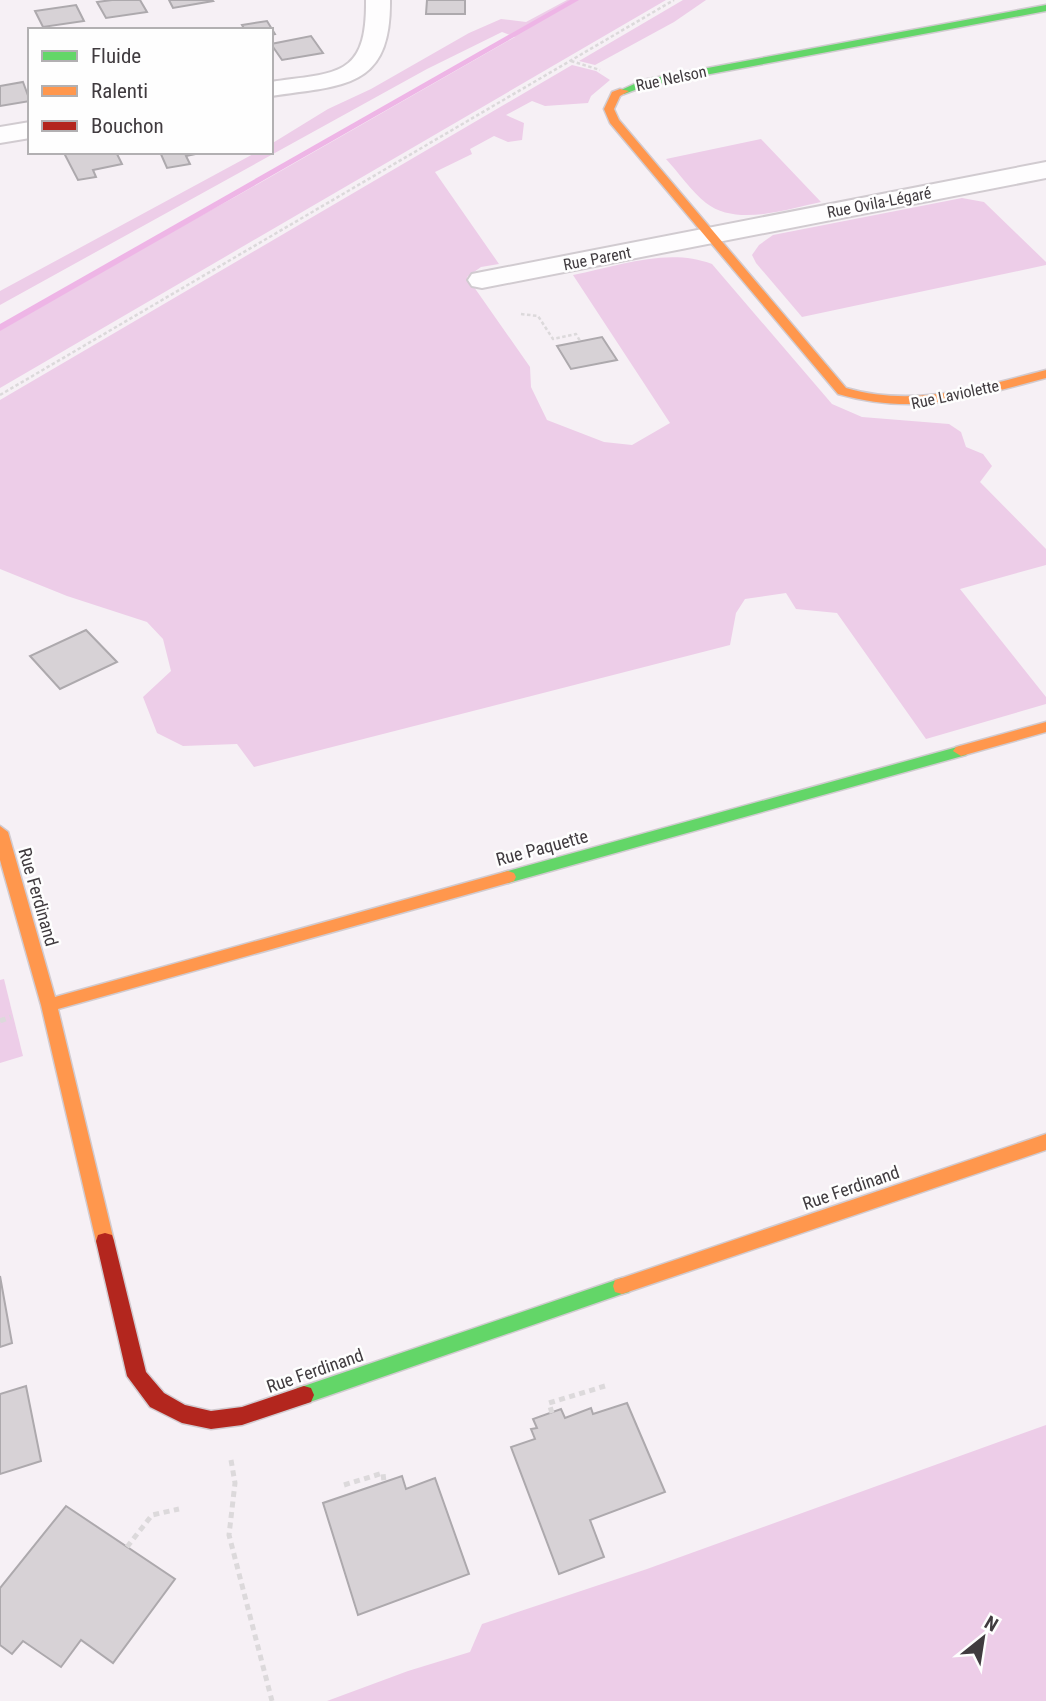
<svg xmlns="http://www.w3.org/2000/svg" width="1046" height="1701" font-family="'Roboto Condensed',sans-serif">
<style>
.green{fill:#edcde8}
.lines{fill:none;stroke-linecap:round;stroke-linejoin:round}
.stream{fill:#eeb5e6;fill-rule:evenodd}
.building{fill:#d7d2d6;stroke:#ada9ad;stroke-width:2}
.street-casing{stroke:#d1cbd0;stroke-width:4}
.fast-casing{stroke:#d1cbd0;stroke-width:3}
.slow-casing{stroke:#d1cbd0;stroke-width:3}
.jam-casing{stroke:#d1cbd0;stroke-width:3}
.path-far1{stroke:#dcd9db;stroke-width:2.5;stroke-dasharray:3.5 2.5;stroke-linecap:butt}
.path{stroke:#dcd9db;stroke-width:5;stroke-dasharray:6 4.5;stroke-linecap:butt}
.street{fill:#fefdfe;fill-rule:evenodd}
.fast{fill:#63d668;fill-rule:evenodd}
.slow{fill:#ff974d;fill-rule:evenodd}
.jam{fill:#b3261e;fill-rule:evenodd}
.labels{text-anchor:middle;stroke-width:5;stroke-linejoin:round;paint-order:stroke}
.far-street-label{font-size:16px;fill:#403b3f;stroke:#fefefe}
.street-label{font-size:18px;fill:#403b3f;stroke:#fefefe}
</style>
<rect width="100%" height="100%" fill="#f6f0f5"/>
<g class="green">
<path d="M567,0H666L0,388V325L235,197L515,37L502,32L427,69L0,305V291L257,152H271V144L328,109L371,89L469,33L501,19L526,22Z"/>
<path d="M683,0H706L674,22L595,65L579,61Z"/>
<path d="M572,65L596,71L610,80L591,96L588,103L545,106L532,101L506,115L524,123L522,140L508,142L494,136L470,149L472,154L435,172L499,264L481,267L467,277L530,367L531,387L547,420L604,442L632,445L670,423L573,275C618,266 668,247 712,264L832,404L862,417L949,424L961,432L966,447L983,454L992,466L980,482L1046,549V565L960,589L1046,697V704L926,739L837,613L796,609L786,593L745,599L736,613L730,645L254,767L237,744L183,746L157,733L143,697L171,671L163,639L147,622L67,596L0,569V400Z"/>
<path d="M761,139L821,202C787,209 737,227 706,203C691,191 679,173 666,159Z"/>
<path d="M962,198L984,202L1046,262V265L802,317L756,263L752,255L759,245L773,235Z"/>
<path d="M4,979L23,1056L0,1063V980Z"/>
<path d="M1046,1425V1701H327L408,1671L470,1652L482,1624L647,1569Z"/>
</g>
<g class="lines">
<path class="stream" d="M570,0H579L0,331V324Z"/>
</g>
<g class="building">
<path d="M112,0H140L147,12L106,18L97,2Z"/>
<path d="M169,0H212L213,1L173,8Z"/>
<path d="M427,0H465V14H426Z"/>
<path d="M76,5L84,21L43,27L35,11Z"/>
<path d="M267,21L275,34L271,35V30H245L242,25Z"/>
<path d="M311,36L323,53L282,60L271,44Z"/>
<path d="M23,82L30,101L0,106V86Z"/>
<path d="M116,152L122,164L93,170L96,177L78,180L64,153Z"/>
<path d="M160,152H205L186,156L190,164L167,168Z"/>
<path d="M602,337L617,360L571,369L557,346Z"/>
<path d="M86,630L117,662L60,689L30,656Z"/>
<path d="M0,1276L12,1343L0,1347Z"/>
<path d="M26,1386L41,1461L0,1474V1394Z"/>
<path d="M627,1403L665,1492L590,1520L604,1557L559,1574L511,1447L535,1439L531,1429L537,1428L533,1419L561,1409L565,1418L591,1408L593,1414Z"/>
<path d="M402,1476L406,1489L435,1478L469,1574L358,1615L323,1503Z"/>
<path d="M66,1506L175,1579L113,1663L81,1640L61,1667L23,1641L12,1654L0,1645V1588Z"/>
</g>
<g class="lines">
<defs>
<g id="street">
<path d="M366,0H390C391,89 344,85 271,96V82C337,72 367,78 366,0Z"/>
<path d="M30,122V138L0,143V127Z"/>
<path d="M1046,162V178L482,288L472,286L468,280L472,274L482,272Z"/>
</g>
<g id="fast">
<path d="M1046,5V11L646,86L624,94L619,91L643,80Z"/>
<path d="M961,746L966,747L969,751L966,755L508,883L502,881L500,877L502,873L508,871Z"/>
<path d="M622,1278L629,1280L631,1286L629,1292L622,1294L304,1404L297,1402L294,1395L297,1388L304,1386Z"/>
</g>
<g id="slow">
<path d="M620,89L629,91L620,96L614,109L619,120L846,388C915,408 979,387 1046,370V378C971,398 915,416 838,394L610,123L604,109L612,92Z"/>
<path d="M1046,722V732L961,756L953,751L956,747Z"/>
<path d="M0,826L8,832L55,997L508,871L514,873L516,877L514,881L508,883L58,1009L114,1241L112,1247L105,1249L98,1247L96,1241L41,1005L0,860Z"/>
<path d="M1046,1134V1150L622,1294L615,1292L613,1286L615,1280L622,1278Z"/>
</g>
<path id="jam" d="M105,1233L112,1235L114,1241L146,1372L164,1393L185,1405L211,1411L242,1407L304,1386L311,1388L314,1395L311,1402L242,1425L211,1429L182,1423L150,1407L127,1376L96,1241L98,1235Z"/>
</defs>
<use href="#street" class="street-casing"/>
<use href="#fast" class="fast-casing"/>
<use href="#slow" class="slow-casing"/>
<use href="#jam" class="jam-casing"/>
<g class="path-far1">
<path d="M571,61L600,70"/>
<path d="M521,314L538,316L553,339L576,334L580,341"/>
<path d="M0,395L674,0"/>
</g>
<g class="path">
<path d="M0,1021L11,1017"/>
<path d="M552,1413L549,1403L605,1386"/>
<path d="M231,1460L235,1483L229,1535L272,1701"/>
<path d="M344,1485L383,1473L384,1482"/>
<path d="M127,1547L152,1515L179,1509"/>
</g>
<use href="#street" class="street"/>
<use href="#fast" class="fast"/>
<use href="#slow" class="slow"/>
<use href="#jam" class="jam"/>
</g>
<g class="labels">
<g class="far-street-label">
<text transform="translate(671 78) rotate(-12)" y="6">Rue Nelson</text>
<text transform="translate(879 202) rotate(-11)" y="6">Rue Ovila-Légaré</text>
<text transform="translate(597 258) rotate(-11)" y="6">Rue Parent</text>
<text transform="translate(955 394) rotate(-12)" y="6">Rue Laviolette</text>
</g>
<g class="street-label">
<text transform="translate(542 848) rotate(-15)" y="6">Rue Paquette</text>
<text transform="translate(38 897) rotate(74)" y="6">Rue Ferdinand</text>
<text transform="translate(851 1188) rotate(-19)" y="6">Rue Ferdinand</text>
<text transform="translate(315 1371) rotate(-19)" y="6">Rue Ferdinand</text>
</g>
</g>
<rect x="28" y="28" width="245" height="126" fill="#fefefe" stroke="#b2b0b2" stroke-width="2"/>
<rect x="42" y="51" width="35" height="10" fill="#63d668" stroke="#b2b0b2" stroke-width="2"/>
<text x="91" y="63" font-size="21" fill="#403b3f">Fluide</text>
<rect x="42" y="86" width="35" height="10" fill="#ff974d" stroke="#b2b0b2" stroke-width="2"/>
<text x="91" y="98" font-size="21" fill="#403b3f">Ralenti</text>
<rect x="42" y="121" width="35" height="10" fill="#b3261e" stroke="#b2b0b2" stroke-width="2"/>
<text x="91" y="133" font-size="21" fill="#403b3f">Bouchon</text>
<g transform="translate(983 1638) rotate(30)" stroke="#fefefe" stroke-width="5" paint-order="stroke">
<path d="M0-5L12 26L0 18L-12 26Z" fill="#403b3f"/>
<text y="-10" font-size="19" font-weight="bold" text-anchor="middle" fill="#403b3f">N</text>
</g>
</svg>
